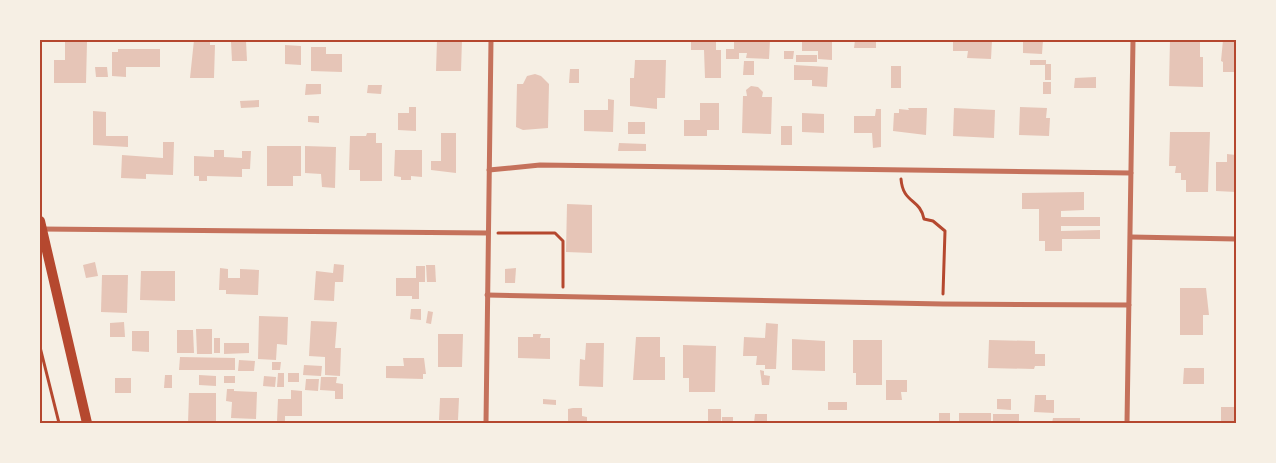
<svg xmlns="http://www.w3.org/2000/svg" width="1276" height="463" font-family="Cabin,sans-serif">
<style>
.building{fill:#e6c5b7}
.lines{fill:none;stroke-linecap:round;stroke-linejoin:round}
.path{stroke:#b5482f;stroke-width:3}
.minor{stroke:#c5725c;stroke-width:5}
.secondary{stroke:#b5482f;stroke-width:10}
.neatline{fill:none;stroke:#b5482f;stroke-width:2}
</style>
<rect width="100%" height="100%" fill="#f6efe4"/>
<g class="building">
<path d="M194,40H210V45H215L214,78H190Z"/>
<path d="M437,40H462L461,71H436Z"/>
<path d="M691,40H716V50H721V78H705L704,50H691Z"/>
<path d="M734,40H770L769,59L746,58L747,53H739V59H726V49H734Z"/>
<path d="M802,40H832V60L818,59V51H802Z"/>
<path d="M855,40H876V48H854Z"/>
<path d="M953,40H992L991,59L967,58L968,51H953Z"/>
<path d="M1023,40H1043L1042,54L1023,53Z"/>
<path d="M1170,40H1200V57H1203V87L1169,86Z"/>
<path d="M1223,40H1236V72H1223V62L1221,61Z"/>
<path d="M65,41L87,42L86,83H54V60H65Z"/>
<path d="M246,41L247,61H232L231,42Z"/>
<path d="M285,45L301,46V65L285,64Z"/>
<path d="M311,47H326V54H342V72L311,71Z"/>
<path d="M118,49H160V67H126V77L112,76V52H118Z"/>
<path d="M784,51H794L793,59H784Z"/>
<rect x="796" y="55" width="21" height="7"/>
<path d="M635,60H666L665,98H657V109L630,106V78H634Z"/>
<path d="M1030,60H1046V64H1051V80H1045V65H1030Z"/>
<path d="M744,61H754V75H743Z"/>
<path d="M794,65L828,67L827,87L812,86V80H794Z"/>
<rect x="891" y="66" width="10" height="22"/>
<path d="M95,67H107L108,77H96Z"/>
<path d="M570,69H579V83H569Z"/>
<path d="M535,74L541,76L549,84L548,128L523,130L516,127L517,84H523L527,76Z"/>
<path d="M1096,77V88H1074L1075,78Z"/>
<rect x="1043" y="82" width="8" height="12"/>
<path d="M306,84H321V94L305,95Z"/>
<path d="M368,85H382L381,94L367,93Z"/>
<path d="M751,86L758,87L763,92L762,97H772L771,134L742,133L743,96H747L746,90Z"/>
<path d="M608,99L614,100L613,132L584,131V110H608Z"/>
<path d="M259,100V107L241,108L240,101Z"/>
<path d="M700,103H719V130H707V136H684V120H700Z"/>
<path d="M409,107H416V131L398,130V113H409Z"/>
<path d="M1020,107L1047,108L1046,118H1050L1049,136L1019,135Z"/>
<path d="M908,108H927L926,135L893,131L894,113H899V109L909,110Z"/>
<path d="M954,108L995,110L994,138L953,136Z"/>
<path d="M876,109H881V147L873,148L872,133H854V116H875Z"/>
<path d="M93,111L106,112V136H128V147L93,145Z"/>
<path d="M802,113L824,114V133L802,132Z"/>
<path d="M308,116H319V123L308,122Z"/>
<rect x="628" y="122" width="17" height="12"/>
<rect x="781" y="126" width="11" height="19"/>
<path d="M1170,132H1210L1208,192H1186V180H1181V173H1175L1176,166H1169Z"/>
<path d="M367,133H376V143H382V181H360V170H349L350,136H366Z"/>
<path d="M441,133H456V173L431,170V161H441Z"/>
<path d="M163,142H174L173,175L146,174V179L121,178L122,155L163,158Z"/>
<path d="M619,143L646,144V151H618Z"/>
<path d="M267,146H301V176H293V186H267Z"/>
<path d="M305,146L336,147L335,188L322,187L321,174L305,173Z"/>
<path d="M214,150H224V157L242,158V151H251L250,169H242V177L207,176V181H199V176H194V156L214,157Z"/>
<path d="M395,150H422V177L411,176V180H401V177L394,176Z"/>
<path d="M1227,154L1236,155V192L1216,191V162H1227Z"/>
<path d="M1084,192V210L1061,211V217H1100V226H1061V231L1100,230V239H1062V251H1045V241H1039V209H1022V193Z"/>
<path d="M567,204L592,205V253L566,252Z"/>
<path d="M95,262L98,276L86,278L83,265Z"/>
<path d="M334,264L344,265L343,282H335L334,301L314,300L316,271L333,273Z"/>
<path d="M426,265H435L436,282H427Z"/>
<path d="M416,266H425V282H419V299H412V296H396V278H416Z"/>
<path d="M220,268L228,269V278H240V269L259,270L258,295L226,294V290H219Z"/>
<path d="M516,268L515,283H505V269Z"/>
<path d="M141,271H175V301L140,300Z"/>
<path d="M102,275H128L127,313L101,312Z"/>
<path d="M1180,288H1206L1209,315H1203V335H1180Z"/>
<path d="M411,309H421V320L410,319Z"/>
<path d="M428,311L433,312L431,324L426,323Z"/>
<path d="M259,316L288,317L287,345L277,344L276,360L258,359Z"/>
<path d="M311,321L337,322L335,348H341L340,376L325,375V357L309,356Z"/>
<path d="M124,322L125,337H110V323Z"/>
<path d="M766,323L778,324L776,369H765V365H756L757,356H743L744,337L765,338Z"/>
<path d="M196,329H212V354H197Z"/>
<path d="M177,330H193L194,353H177Z"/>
<path d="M132,331H149V352L132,351Z"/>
<path d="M438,334H463L462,367H438Z"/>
<path d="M533,334H541L540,338H550V359L518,358V337H533Z"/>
<path d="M636,337H660V357H665V380H633Z"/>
<rect x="214" y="338" width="6" height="15"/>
<path d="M792,339L825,341V371L792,370Z"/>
<path d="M853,340H882V385H856V373H853Z"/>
<path d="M989,340L1035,341V354H1045V366H1035L1034,369L988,368Z"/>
<path d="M224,343H249V353L224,354Z"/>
<path d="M586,343H604L603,387L579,386L580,359L585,360Z"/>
<path d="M683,345L716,346L715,392H689V378H683Z"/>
<path d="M180,357L235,358V370H179Z"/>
<path d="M403,358H424L426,374H423V379L386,378V366H404Z"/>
<path d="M239,360L255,361L254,371H238Z"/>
<path d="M272,362H281L280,370H272Z"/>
<path d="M304,365L322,366L321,376L303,375Z"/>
<path d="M1184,368H1204V384H1183Z"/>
<path d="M760,370L764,371V375L770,376L769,385H762Z"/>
<path d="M278,373H284V387H277Z"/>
<rect x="288" y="373" width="11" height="9"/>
<path d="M165,375H172V388H164Z"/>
<path d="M199,375L216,376V386L199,385Z"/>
<rect x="224" y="376" width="11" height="7"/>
<path d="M264,376L276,377L275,387L263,386Z"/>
<path d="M321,377H337L336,383L343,384V399H335V391L320,390Z"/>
<rect x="115" y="378" width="16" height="15"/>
<path d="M306,379H319L318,391L305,390Z"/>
<path d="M886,380H907V392H901L902,400H886Z"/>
<path d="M227,389H234V391L257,392L256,419L231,418L232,402L226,401Z"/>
<path d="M291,390L302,391V416H285V421H277L278,399H291Z"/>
<path d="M189,393H216V423H188Z"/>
<path d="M1035,395H1046V400H1054V413L1034,412Z"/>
<path d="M440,398H459L458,420H439Z"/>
<path d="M543,399L556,400V405L543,404Z"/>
<path d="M997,399H1011V410L997,409Z"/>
<rect x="828" y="402" width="19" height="8"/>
<rect x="1221" y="407" width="15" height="16"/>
<path d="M573,408H582V416L587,417V423H568V409Z"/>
<rect x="708" y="409" width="13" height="14"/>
<rect x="939" y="413" width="11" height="10"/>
<rect x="959" y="413" width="32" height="10"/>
<path d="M755,414H767V423H754Z"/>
<rect x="993" y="414" width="26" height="9"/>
<rect x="722" y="417" width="11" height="6"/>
<path d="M1053,418H1080V423H1052Z"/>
</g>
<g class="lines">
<g class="path">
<path d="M901,179C903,204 920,198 924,219L933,221L945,231L943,294"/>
<path d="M498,233H555L563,241V287"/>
<path d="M40,347L59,423"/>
</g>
<g class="minor">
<path d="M489,170L540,165L1131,173"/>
<path d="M41,229L488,233"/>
<path d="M1131,237L1236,239"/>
<path d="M487,295L943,304L1129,305"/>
<path d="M486,423L491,40"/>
<path d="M1127,423L1133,40"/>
</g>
<path class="secondary" d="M40,221L87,423"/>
</g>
<rect width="1276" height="463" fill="none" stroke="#f6efe4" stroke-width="82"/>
<rect x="41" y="41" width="1194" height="381" class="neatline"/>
</svg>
